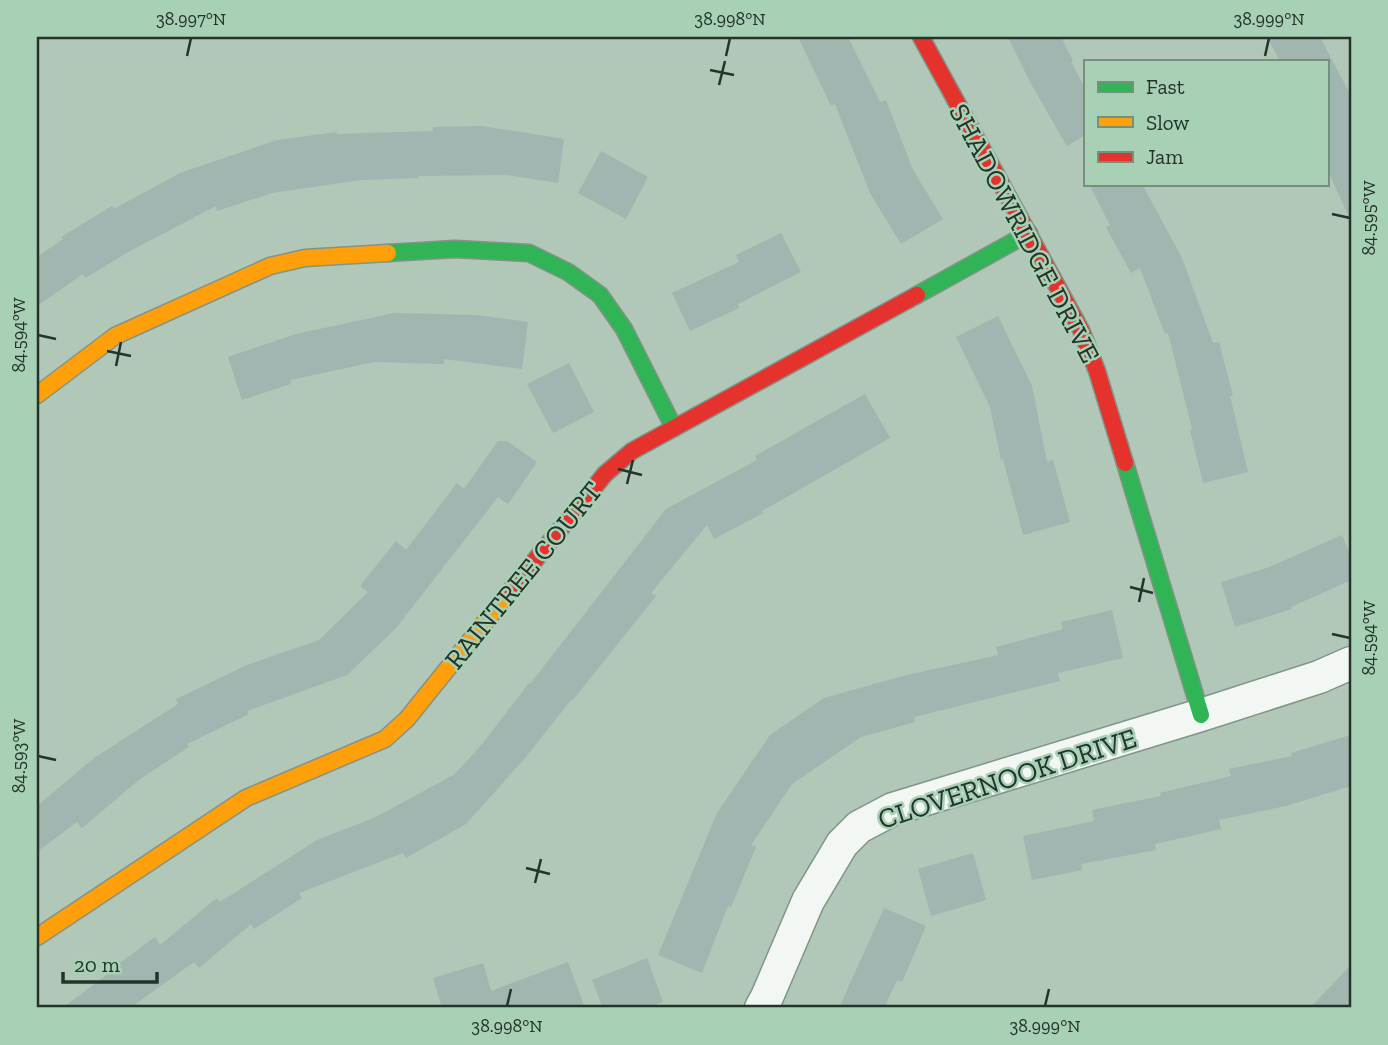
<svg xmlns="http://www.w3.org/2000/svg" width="1388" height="1045" font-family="'Zilla Slab',serif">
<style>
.building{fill:#a1b5b1}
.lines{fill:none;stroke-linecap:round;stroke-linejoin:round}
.street-casing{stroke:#829388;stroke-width:35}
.fast-casing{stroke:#829388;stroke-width:19}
.slow-casing{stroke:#829388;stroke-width:19}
.jam-casing{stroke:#829388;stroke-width:19}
.street{stroke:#f3f7f4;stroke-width:32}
.fast{stroke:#30b455;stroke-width:16}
.slow{stroke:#ff9f0a;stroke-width:16}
.jam{stroke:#e5322d;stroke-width:16}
.ticks{fill:none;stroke:#24342a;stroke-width:2.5}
.labels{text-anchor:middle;stroke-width:5;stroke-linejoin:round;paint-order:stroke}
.street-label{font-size:28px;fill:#24342a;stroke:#a8d0b5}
.neatline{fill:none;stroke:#24342a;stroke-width:2.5}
.ticks-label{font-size:18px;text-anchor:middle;fill:#24342a}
</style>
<rect width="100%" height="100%" fill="#b1c7b8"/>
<g class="building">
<path d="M798,37H848L880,102L886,100L913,170L943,219L901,244L870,193L835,104L831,106Z"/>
<path d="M1008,37H1061L1073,61L1071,62L1085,88V135L1067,146L1030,82Z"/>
<path d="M1267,37H1320L1351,96V221L1327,169V61H1280Z"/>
<path d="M482,126L564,139L558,183L506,175L418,176V178L361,180L272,193L217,211L216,206L130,251L85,278L83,274L37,306V257L63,239L61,237L112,206L114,209L180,173L277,140L337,132V134L433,131V127Z"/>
<path d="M601,151L648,177L626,219L578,193Z"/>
<path d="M1089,184H1142L1182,258L1213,343L1219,342L1233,396H1230L1248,472L1203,483L1190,430L1192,429L1168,333L1165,334L1140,268L1131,273L1106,227L1110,225Z"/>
<path d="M781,233L801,272L738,304L739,308L690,331L672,293L739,262L736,255Z"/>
<path d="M394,313L477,315L528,322L522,369L444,359V364L374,362L290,380L291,384L242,400L228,357L296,334Z"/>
<path d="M998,316L1032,386L1047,462L1053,460L1070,522L1023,535L1003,459L1001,460L990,407L956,337Z"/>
<path d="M569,363L594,412L553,433L527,384Z"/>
<path d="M865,394L890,438L762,511L763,513L714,539L707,525L651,593L656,596L572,701L571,700L525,758L466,824L406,858L403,853L299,893L302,898L254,929L251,924L199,968L194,962L130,1008H63L110,972L109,971L155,937L160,945L217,898L220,902L317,840L376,817L455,774L483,743L529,683L530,684L666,509L757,460L755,456Z"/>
<path d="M498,441H507L537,462L508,504L498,497L396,628L347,675L247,711L249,714L187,744L189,747L140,779L82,828L77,822L37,852V806L94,758L178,704L176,699L247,665L319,640L368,592L360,586L396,541L406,550L457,483L464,489Z"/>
<path d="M1342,535L1351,557V580L1291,607L1292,609L1235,627L1221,582L1267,568Z"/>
<path d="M1112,610L1123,658L1058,673L1060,681L914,717L915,722L861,737L792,784L751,845L756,847L731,907L728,906L702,973L658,955L717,813L770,735L824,698L903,676L998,655L996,647L1063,629L1061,622Z"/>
<path d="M1351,735V786L1286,806L1219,820L1221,829L1155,844L1156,850L1081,864L1082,870L1032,880L1023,836L1094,821L1092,810L1161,796L1160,793L1231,776L1229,769L1292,756L1291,753Z"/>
<path d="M973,853L986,900L931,916L918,869Z"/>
<path d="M884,908L926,926L902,982L897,980L884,1008H839Z"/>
<path d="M647,958L663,1002L647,1008H603L592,980Z"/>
<path d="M568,962L585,1008H442L433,978L483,963L491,991Z"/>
<path d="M1351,965V1008H1310Z"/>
</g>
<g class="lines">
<defs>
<path id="street" d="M761,1008L767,997L808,901L842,844L859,827L893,809L1201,715L1319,677L1351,663"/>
<g id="fast">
<path d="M388,253L455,249L529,253L568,272L600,295L624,329L674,428"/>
<path d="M917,295L1029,233"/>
<path d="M1125,463L1201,715"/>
</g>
<g id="slow">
<path d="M37,395L115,336L270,266L305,258L388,253"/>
<path d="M37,937L246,798L385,739L407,719L510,591"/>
</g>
<g id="jam">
<path d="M921,37L1081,330L1097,371L1125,463"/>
<path d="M510,591L605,474L632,451L917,295"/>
</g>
</defs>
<use href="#street" class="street-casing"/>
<use href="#fast" class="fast-casing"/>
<use href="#slow" class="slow-casing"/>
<use href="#jam" class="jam-casing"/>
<use href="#street" class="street"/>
<use href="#fast" class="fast"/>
<use href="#slow" class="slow"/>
<use href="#jam" class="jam"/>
</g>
<path class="ticks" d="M187,56L191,38M726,56L730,38M1265,56L1269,38M710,70L734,75M719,85L725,61M1332,214L1350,218M38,335L56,339M107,351L131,356M116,366L121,342M618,469L642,475M627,484L633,460M1130,587L1153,593M1139,602L1144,578M1332,634L1350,638M38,756L56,760M526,868L550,874M535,883L541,859M507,1006L511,989M1045,1006L1049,989"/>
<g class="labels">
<g class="street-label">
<text transform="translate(1025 233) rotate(62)" y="10">SHADOWRIDGE DRIVE</text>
<text transform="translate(523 575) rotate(-51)" y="10">RAINTREE COURT</text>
<text transform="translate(1007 778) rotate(-18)" y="10">CLOVERNOOK DRIVE</text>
</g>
</g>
<rect width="1388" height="1045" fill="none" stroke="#a8d0b5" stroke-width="77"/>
<rect x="1084" y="60" width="245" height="126" fill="#a8d0b5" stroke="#73927d" stroke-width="2"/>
<rect x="1098" y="82" width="35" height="10" fill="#30b455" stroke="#73927d" stroke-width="2"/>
<text x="1146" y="94" font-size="21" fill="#24342a">Fast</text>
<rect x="1098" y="117" width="35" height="10" fill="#ff9f0a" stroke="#73927d" stroke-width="2"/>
<text x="1146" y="130" font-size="21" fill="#24342a">Slow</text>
<rect x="1098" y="152" width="35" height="10" fill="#e5322d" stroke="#73927d" stroke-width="2"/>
<text x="1146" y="164" font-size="21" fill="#24342a">Jam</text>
<path d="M63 972v10h94v-10" fill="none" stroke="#24342a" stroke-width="3.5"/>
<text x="74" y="972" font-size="21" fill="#24342a" stroke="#a8d0b5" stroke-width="5" paint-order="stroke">20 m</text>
<rect x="38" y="38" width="1312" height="968" class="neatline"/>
<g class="ticks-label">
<text x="191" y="25">38.997°N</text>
<text x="730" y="25">38.998°N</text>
<text x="1269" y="25">38.999°N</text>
<text transform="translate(1369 218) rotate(-90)" y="6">84.595°W</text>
<text transform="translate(19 335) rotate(-90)" y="6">84.594°W</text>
<text transform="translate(1369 638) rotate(-90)" y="6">84.594°W</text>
<text transform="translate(19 756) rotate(-90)" y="6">84.593°W</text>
<text x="507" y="1032">38.998°N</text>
<text x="1045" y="1032">38.999°N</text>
</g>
</svg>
